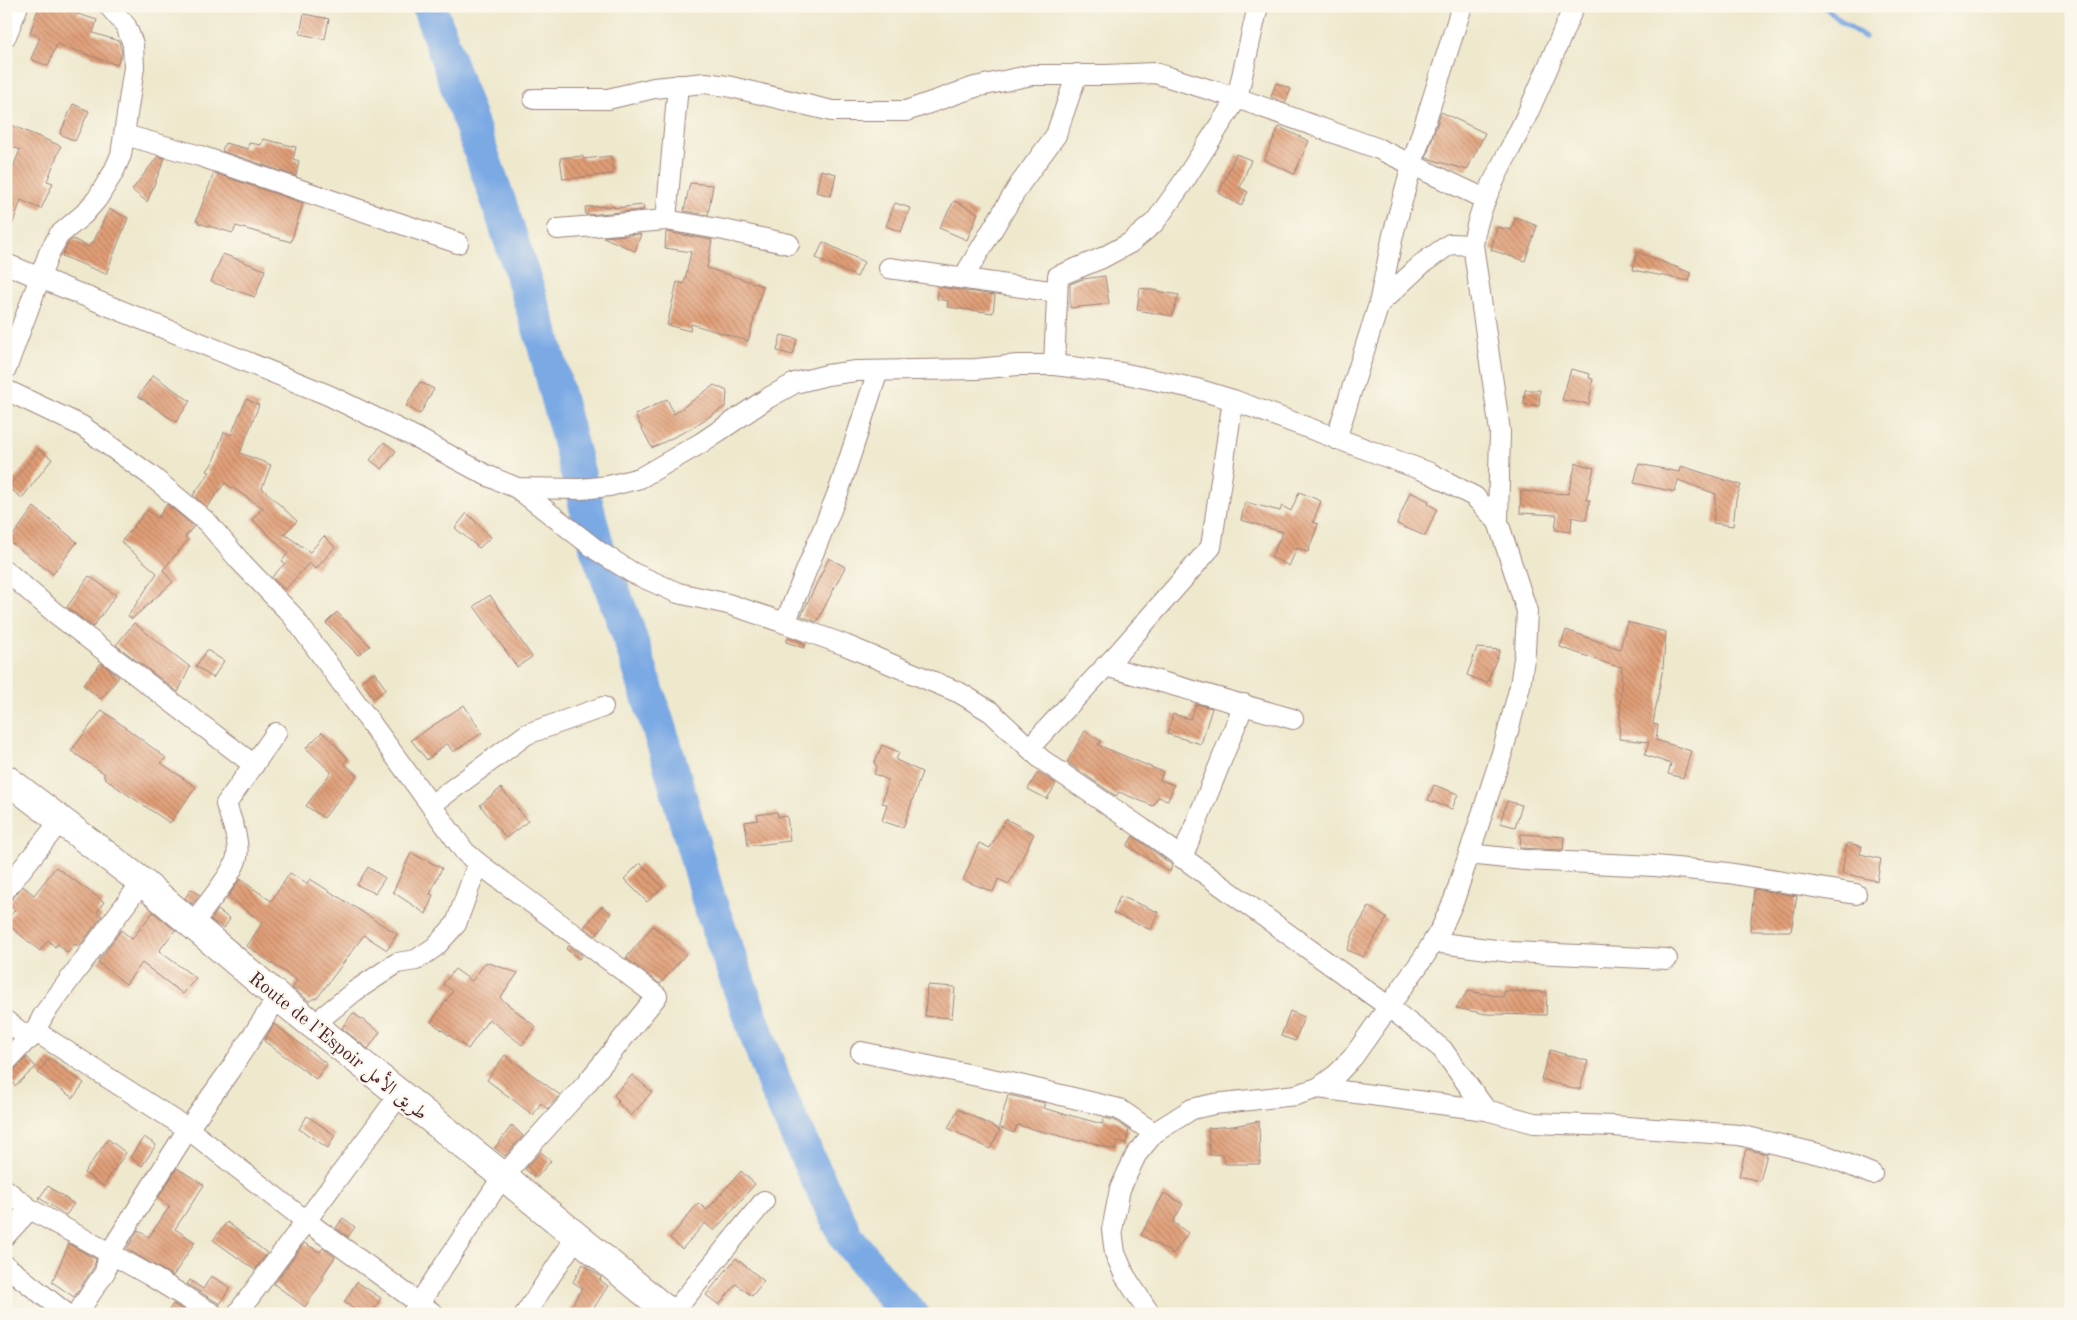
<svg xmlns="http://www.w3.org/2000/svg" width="2077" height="1320" font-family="'Old Standard TT',Amiri,serif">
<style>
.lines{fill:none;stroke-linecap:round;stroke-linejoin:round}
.stream{stroke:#7aa9e4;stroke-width:5.5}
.river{stroke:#7aa9e4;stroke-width:35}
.building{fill:url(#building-back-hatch)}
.minor-casing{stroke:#9c847c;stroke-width:22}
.trunk-casing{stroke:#9c847c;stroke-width:30}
.minor{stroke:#fff;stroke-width:20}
.trunk{stroke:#fff;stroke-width:28}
.labels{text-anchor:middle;stroke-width:4.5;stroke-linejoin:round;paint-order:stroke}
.street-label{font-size:19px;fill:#4a1f2b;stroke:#fbf7ec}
</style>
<defs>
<pattern id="building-back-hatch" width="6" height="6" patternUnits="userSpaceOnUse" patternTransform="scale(1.25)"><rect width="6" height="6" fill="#e09e76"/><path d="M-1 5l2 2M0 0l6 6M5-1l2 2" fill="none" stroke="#b88061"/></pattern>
</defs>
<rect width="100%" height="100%" fill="#fbf7ec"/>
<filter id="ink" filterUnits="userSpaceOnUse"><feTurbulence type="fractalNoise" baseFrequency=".02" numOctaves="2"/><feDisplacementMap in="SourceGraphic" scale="10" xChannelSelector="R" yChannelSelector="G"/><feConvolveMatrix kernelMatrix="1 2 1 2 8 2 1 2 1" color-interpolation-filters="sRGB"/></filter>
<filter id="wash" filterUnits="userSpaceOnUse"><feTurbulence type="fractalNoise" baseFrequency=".0096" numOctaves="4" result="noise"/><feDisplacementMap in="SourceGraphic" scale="20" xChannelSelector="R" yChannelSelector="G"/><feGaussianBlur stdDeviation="1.12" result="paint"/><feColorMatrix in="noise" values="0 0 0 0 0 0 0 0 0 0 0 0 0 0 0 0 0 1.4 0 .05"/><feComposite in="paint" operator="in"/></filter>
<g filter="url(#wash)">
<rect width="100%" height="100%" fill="#eee8cd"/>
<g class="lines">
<path class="stream" d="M1824,6L1842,22L1865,37"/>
<path class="river" d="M429,6L499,203L543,339L598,551L627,629L669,760L709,901L776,1088L810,1163L847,1238L895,1299L911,1314"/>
</g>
<g id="blocks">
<g class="building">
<path d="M39,6H81L78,14L97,20L93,33L119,41L122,53L117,65L57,44L48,66L31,59L40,37L30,33Z"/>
<path d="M304,14L329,19L325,39L300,34Z"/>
<path d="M1276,83L1291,89L1285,103L1271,97Z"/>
<path d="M73,104L89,111L75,141L60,134Z"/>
<path d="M1441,112L1485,133L1467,170L1426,158Z"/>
<path d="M6,123L61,146L47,181L53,183L41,209L21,200L9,234H6V184L20,150L6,144Z"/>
<path d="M1279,127L1309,141L1294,174L1264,160Z"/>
<path d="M263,139L296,147L293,159L299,161L296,176L222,151L225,143L248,149L249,143L261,145Z"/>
<path d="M1236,154L1251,160L1240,188L1248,192L1241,206L1219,193Z"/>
<path d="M158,156L165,158L147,202L132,190Z"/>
<path d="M583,156V159L611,156L613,174L563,179L560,158Z"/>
<path d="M821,170L836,174L831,196L816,192Z"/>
<path d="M214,173L303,203L291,242L236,226L233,233L198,223L199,221H196Z"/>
<path d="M690,183L713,185L708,215L684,211Z"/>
<path d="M954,201L978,213L967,240L939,228Z"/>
<path d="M895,203L910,208L901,232L886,226Z"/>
<path d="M643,205L644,210L586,215L585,207L614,206V208Z"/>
<path d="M109,209L128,218L106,274L62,256L68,243L73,239L89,247L91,243H93Z"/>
<path d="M1516,217L1537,226L1525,261L1491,250L1497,227L1511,230Z"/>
<path d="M666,232L712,240L707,268L763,286L748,341L691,324L690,331L667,325L677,282L684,284L691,252L665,248Z"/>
<path d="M641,234L635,251L603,237Z"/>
<path d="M823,242L864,262L857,277L816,258Z"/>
<path d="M1637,252L1691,273L1689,281L1633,270Z"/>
<path d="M223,254L265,270L255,297L211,282Z"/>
<path d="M1105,276L1109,304L1070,308V284L1083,279Z"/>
<path d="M939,287L995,295L993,313L947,307L948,301L937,299Z"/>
<path d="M1140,288L1179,295L1172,316L1137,310Z"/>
<path d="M781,335L797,339L793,355L777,351Z"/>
<path d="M1571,369L1590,374L1589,378L1593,379L1589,404L1562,400Z"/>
<path d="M153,375L190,401L176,422L138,396Z"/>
<path d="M420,382L434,389L420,414L406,406Z"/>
<path d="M714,385L727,391L726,406L690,429L652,448L635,415L667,399L674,414Z"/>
<path d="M1525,390H1540L1539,406L1524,404Z"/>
<path d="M246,399L259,405L240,453L271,465L262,488L297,521L284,534L310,552L324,536L335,547L316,569L309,563L285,590L272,577L285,563L282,561L288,553L252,519L263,508L225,483L207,507L193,495L210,472L207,471L213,462L224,432L231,435Z"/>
<path d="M384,442L396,451L382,469L370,460Z"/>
<path d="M39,449L52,459L22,498L8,487Z"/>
<path d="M1576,463L1594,468L1586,500H1590L1586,520L1572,517L1571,532L1555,530L1557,515L1520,513L1521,491L1568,494Z"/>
<path d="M1639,464L1679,472L1681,466L1741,485L1736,499L1733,526L1713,523L1716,494L1678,480L1675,492L1634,483Z"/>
<path d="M1299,492L1321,501L1313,522L1318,524L1308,552L1297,548L1289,566L1271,557L1283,532L1241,520L1245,502L1280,511L1282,506L1291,511Z"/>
<path d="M1410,492L1429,501L1428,504L1437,509L1425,536L1397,524Z"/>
<path d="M167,504L194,526L185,537L188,540L163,570L173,582L132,619L128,616L157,573L121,542L147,510L158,518Z"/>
<path d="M34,507L77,542L53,574L9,541Z"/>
<path d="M467,513L491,537L479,548L455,528Z"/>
<path d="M829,558L845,567L817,622L801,616Z"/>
<path d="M89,576L116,595L93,627L67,607Z"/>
<path d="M490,595L532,657L517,667L474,606Z"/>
<path d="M337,612L370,646L358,655L326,623Z"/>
<path d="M1627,622L1666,632L1663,667L1653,724L1658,725L1656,740L1691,751L1683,778L1668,774L1671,764L1645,755L1649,742L1619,739L1622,667L1615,666L1560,647L1566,630L1620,649Z"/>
<path d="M134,623L190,667L178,692L116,645Z"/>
<path d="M789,637L806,644L804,648L786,642Z"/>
<path d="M1477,648L1500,650L1487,683L1467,675Z"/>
<path d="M207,650L224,661L213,678L196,666Z"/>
<path d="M101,663L119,677L101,699L83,685Z"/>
<path d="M374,672L386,689L374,698L361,681Z"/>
<path d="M1196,704L1212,708L1201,744L1167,734L1173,714L1190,719Z"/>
<path d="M464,705L482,733L453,752L447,743L427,760L411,740Z"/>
<path d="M102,710L166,758L161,763L196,787L170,823L115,786L103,776L105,774L71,751Z"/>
<path d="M1085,731L1101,741L1098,745L1163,772L1160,780L1174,785L1168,800L1158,797L1153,806L1119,792L1116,796L1067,762Z"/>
<path d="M322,732L348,758L344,763L357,775L324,818L306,806L331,772L306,748Z"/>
<path d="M882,745L899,752L896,760L922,772L903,828L882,821L887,804L882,803L888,780L874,774L877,766L874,764Z"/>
<path d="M1038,772L1056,784L1047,799L1028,789Z"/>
<path d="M1434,785L1458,794L1452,809L1428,800Z"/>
<path d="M501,788L528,821L506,838L480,805Z"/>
<path d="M1507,801L1522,805L1515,827L1500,823Z"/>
<path d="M777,812L778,817L787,816L790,841L748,846L745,822L758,820L757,815Z"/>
<path d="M1006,819L1034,834L1009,884L998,879L993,892L963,880L979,843L990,848Z"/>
<path d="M1521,834L1564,837L1563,850L1520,848Z"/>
<path d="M1133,836L1172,865L1170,872L1127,846Z"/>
<path d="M1847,843L1862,846L1860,854L1881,859L1877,881L1842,873Z"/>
<path d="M411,853L442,868L430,894L433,895L426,914L393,892Z"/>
<path d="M640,863L663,887L647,902L624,879Z"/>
<path d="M56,867L104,902L97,912L102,916L79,947L75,944L68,953L58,944L55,947L48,940L40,951L6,923V921L15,910L8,904L11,900L23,886L34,895Z"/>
<path d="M368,867L385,878L375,893L357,885Z"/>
<path d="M290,873L307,884L310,879L397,934L387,950L364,935L318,997L309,1001L292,988L297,981L247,946L263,922L228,897L240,879L271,901Z"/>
<path d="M191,889L200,895L192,904L185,898Z"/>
<path d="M1754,889L1797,896L1791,931H1750Z"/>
<path d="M1120,896L1158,912L1151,930L1113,913Z"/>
<path d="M602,906L611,913L596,936L584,927Z"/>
<path d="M1369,907L1387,918L1363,957L1347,950L1354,932Z"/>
<path d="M218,910L230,919L224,928L211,920Z"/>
<path d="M153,912L175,930L159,951L196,978L183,994L142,963L126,984L98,962L121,930L132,939Z"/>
<path d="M653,926L686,954L660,984L626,958Z"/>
<path d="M569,946L582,955L579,959L566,949Z"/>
<path d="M486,962L518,973L500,998L536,1027L522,1045L489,1019L468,1049L431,1022L453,991L443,984L455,969L472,981Z"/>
<path d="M927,985L955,987L952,1018L925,1016Z"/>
<path d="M1468,991L1504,997V991L1547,992L1546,1015L1486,1014L1456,1008Z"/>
<path d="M1290,1011L1304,1017L1295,1041L1281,1036Z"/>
<path d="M353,1013L380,1032L368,1049L342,1028Z"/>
<path d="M274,1024L327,1064L316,1079L264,1041Z"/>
<path d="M1550,1050L1588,1061L1580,1089H1573L1541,1079Z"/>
<path d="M505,1055L560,1095L547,1109L541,1103L533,1115L487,1080Z"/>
<path d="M27,1057L36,1067L15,1086L6,1074L14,1070Z"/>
<path d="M49,1058L84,1083L73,1098L38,1073Z"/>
<path d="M632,1075L652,1092L631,1116L617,1102L619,1100L614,1095Z"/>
<path d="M1008,1095L1045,1103L1043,1108L1102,1124L1104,1118L1114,1120L1129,1130L1126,1143L1117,1141L1115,1150L1080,1139L1079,1141L1017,1125L1014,1133L999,1127Z"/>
<path d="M958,1109L1000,1130L990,1149L948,1128Z"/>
<path d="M307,1116L335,1135L328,1148L299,1129Z"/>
<path d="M1259,1121L1260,1164H1225L1222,1154L1210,1155L1208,1128L1233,1126Z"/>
<path d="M512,1125L523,1136L505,1156L495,1148Z"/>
<path d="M144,1137L156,1145L142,1166L130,1157Z"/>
<path d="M108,1139L126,1153L103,1186L84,1173Z"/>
<path d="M1746,1149L1767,1154L1760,1181L1739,1176Z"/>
<path d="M541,1152L551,1161L536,1178L525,1169Z"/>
<path d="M177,1168L204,1185L175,1229L195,1242L173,1276L127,1249L138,1230L149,1237L170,1206L158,1198Z"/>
<path d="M741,1171L755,1184L714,1231L705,1223L682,1249L670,1238L698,1203L707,1210Z"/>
<path d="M48,1186L74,1204L66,1215L39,1198Z"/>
<path d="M1164,1193L1183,1204L1173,1222L1188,1233L1173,1254L1141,1235Z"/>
<path d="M343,1218L355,1227L348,1237L336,1228Z"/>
<path d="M227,1222L267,1253L255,1270L213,1240Z"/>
<path d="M304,1243L320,1252L323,1248L335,1257L321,1278L323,1280L305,1307L274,1284Z"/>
<path d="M69,1244L96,1259L94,1267L74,1297L52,1282Z"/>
<path d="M736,1258L764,1281L752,1296L736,1284L719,1305L706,1295Z"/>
<path d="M583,1264L601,1277L600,1280L608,1286L590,1314H567L582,1288L573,1282Z"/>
<path d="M211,1276L230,1287L220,1304L187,1284L190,1280L203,1289Z"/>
<path d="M357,1282L381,1298L371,1314H362L344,1302Z"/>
<path d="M173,1304L190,1314H166Z"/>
</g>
</g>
</g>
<g filter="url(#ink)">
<use href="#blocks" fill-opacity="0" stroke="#9c847c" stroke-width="1"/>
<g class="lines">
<defs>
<g id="minor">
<path d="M6,36L18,6"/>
<path d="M678,85L666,220L724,230L789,244"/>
<path d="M534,99H608L654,88L705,83L727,86L832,111H906L975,87L1032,75H1106L1155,73L1237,98L1379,149L1485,199"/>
<path d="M125,135L200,156L458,243"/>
<path d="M558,229L666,220"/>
<path d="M6,264L328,395L419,439L486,475L517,488L581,489L609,486L640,478L701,443L768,398L795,383L827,375L856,371L976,369L1018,365H1054L1122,373L1197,389L1233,400L1430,473L1475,497L1498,522"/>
<path d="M889,268L1057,292"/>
<path d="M963,278L1020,184L1056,135L1077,74"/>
<path d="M1379,304L1423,263L1450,244L1473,245"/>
<path d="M1054,365L1058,276L1102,258L1130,243L1155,222L1184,181L1237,98L1258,6"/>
<path d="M6,369L49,253L59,235L84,214L97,199L113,173L121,155L134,67L133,44L126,26L109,6"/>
<path d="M6,390L82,426L150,475L208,523L239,560L292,615L465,852L478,863L657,996L586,1084L503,1176L412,1314"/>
<path d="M1336,439L1379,304L1393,235L1412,164L1462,6"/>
<path d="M517,488L598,551L633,573L678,593L728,604L779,621L845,645L960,693L991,712L1041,759L1143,829L1389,1007L1442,1049L1486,1110"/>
<path d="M6,571L55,613L254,765"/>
<path d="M785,623L839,490L878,371"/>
<path d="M1105,666L1293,719"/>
<path d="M1029,748L1120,651L1211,547L1233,400"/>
<path d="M431,805L527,734L603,707"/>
<path d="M1469,854L1524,860L1655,866L1728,873L1856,894"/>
<path d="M1182,858L1244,704"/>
<path d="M142,882L44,1014L35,1031L188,1129L306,1221L434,1314"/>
<path d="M6,889L61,820"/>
<path d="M192,924C204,908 233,875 237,857C240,840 231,820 226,804L276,733"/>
<path d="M1433,942L1511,952L1667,959"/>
<path d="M6,1021L30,1039"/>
<path d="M314,1024L355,991L397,963L416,960L435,947L456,924L478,863"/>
<path d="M861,1052L1011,1083L1119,1109L1154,1133"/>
<path d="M6,1062L35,1031"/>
<path d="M1318,1088L1486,1110L1534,1123L1613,1126L1739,1135L1827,1156L1872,1174"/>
<path d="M6,1190L30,1209L149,1275L213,1314"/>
<path d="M6,1235L30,1209"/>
<path d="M6,1266L67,1314"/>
<path d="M77,1314L105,1272L109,1254L188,1129L230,1070L278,997"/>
<path d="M237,1314L400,1094"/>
<path d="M525,1314L577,1236"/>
<path d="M672,1314L764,1201"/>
<path d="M1150,1314L1125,1276L1115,1253L1112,1230L1120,1189L1136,1155L1154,1133L1192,1109L1214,1104L1296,1095L1318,1088L1337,1074L1353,1057L1424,957L1442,927L1454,900L1503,750L1520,686L1525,652L1527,611L1498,522L1500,431L1473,245C1479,199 1506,160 1525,119C1542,82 1558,44 1574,6"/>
</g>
<path id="trunk" d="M6,779L142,882L278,997L503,1176L671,1314"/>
</defs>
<use href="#minor" class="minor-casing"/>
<use href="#trunk" class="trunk-casing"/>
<use href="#minor" class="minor"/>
<use href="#trunk" class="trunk"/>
</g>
</g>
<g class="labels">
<g class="street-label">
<text transform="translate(339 1045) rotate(39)" y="7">Route de l’Espoir طريق الأمل</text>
</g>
</g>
<rect width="2077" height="1320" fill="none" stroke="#fbf7ec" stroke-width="25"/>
</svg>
